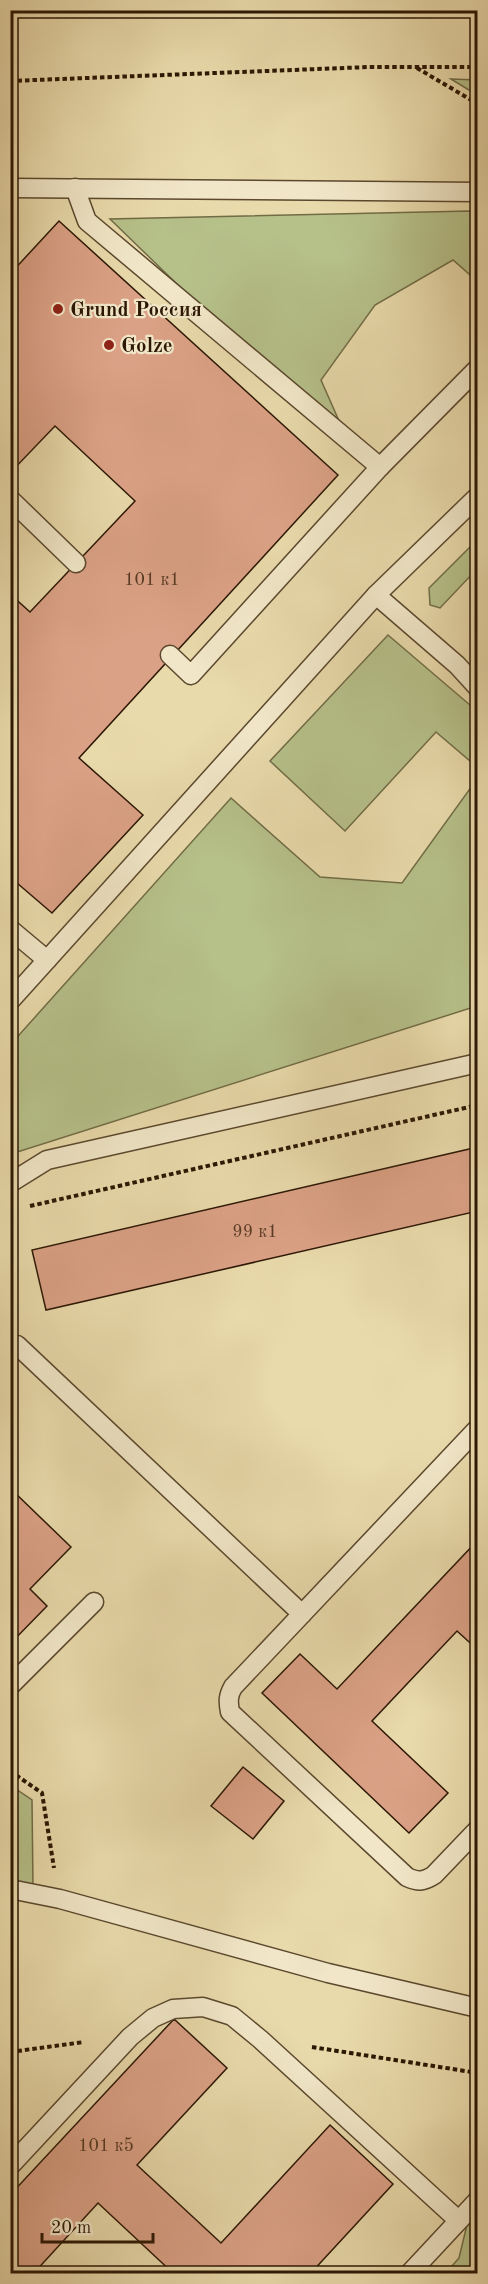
<svg xmlns="http://www.w3.org/2000/svg" width="488" height="2284" font-family="'Old Standard TT',serif">
<style>
.green{fill:#b6c089;stroke:#716c46;stroke-width:1.5}
.building{fill:#dba186;stroke:#2c1704;stroke-width:1.5}
.lines{fill:none;stroke-linecap:round;stroke-linejoin:round}
.lane-casing{stroke:#5b482e;stroke-width:21}
.path{stroke:#2c1704;stroke-width:4;stroke-dasharray:4.5 3;stroke-linecap:butt}
.lane{stroke:#f1e7c8;stroke-width:18}
.poi-dot{fill:#8f2418;stroke:#f1e7c8;stroke-width:2}
.labels{text-anchor:middle;stroke-width:4.5;stroke-linejoin:round;paint-order:stroke}
.number-label{font-size:18px;fill:#583a24}
.poi-label{font-size:21px;font-weight:bold;fill:#2c1704;stroke:#f1e7c8;text-anchor:start}
</style>
<rect width="100%" height="100%" fill="#e9daab"/>
<filter id="stains"><feTurbulence type="fractalNoise" baseFrequency=".00333" numOctaves="4"/><feColorMatrix values="0 0 0 0 .2 0 0 0 0 .09 0 0 0 0 .02 0 0 0 .5 -.17"/></filter>
<radialGradient id="worn" r=".72"><stop offset=".6" stop-color="#630" stop-opacity="0"/><stop offset="1" stop-color="#630" stop-opacity=".3"/></radialGradient>
<g class="green">
<path d="M451,79L477,80V95Z"/>
<path d="M470,211L477,216V281L453,260L375,305L321,380L355,457L110,219Z"/>
<path d="M477,540V569L440,608L430,605L429,588Z"/>
<path d="M388,635L477,711V767L436,732L345,831L270,761Z"/>
<path d="M477,779V1006L11,1154V1044L231,798L320,877L402,883Z"/>
<path d="M10,1785L32,1800L33,1888L11,1882Z"/>
<path d="M477,2183V2273L445,2274L459,2258Z"/>
</g>
<g class="building">
<path d="M59,221L338,475L79,758L143,815L52,913L10,877V594L30,612L135,501L55,426L10,473V274Z"/>
<path d="M478,1147V1211L46,1310L32,1250Z"/>
<path d="M12,1490L71,1547L30,1589L47,1606L10,1644Z"/>
<path d="M478,1540V1650L457,1631L372,1721L448,1793L409,1833L262,1693L300,1654L337,1689Z"/>
<path d="M243,1767L284,1801L253,1839L211,1806Z"/>
<path d="M174,2019L227,2068L137,2165L221,2243L330,2125L393,2184L310,2274H174L98,2203L33,2274H10V2195Z"/>
</g>
<g class="lines">
<defs>
<g id="lane">
<path d="M10,188L478,192"/>
<path d="M75,188L87,221L380,467L191,675L170,655"/>
<path d="M380,467L478,368"/>
<path d="M10,499L76,563"/>
<path d="M376,595L457,665L478,688"/>
<path d="M10,929L47,960"/>
<path d="M10,1001L376,595L478,496"/>
<path d="M10,1183L47,1160L478,1063"/>
<path d="M17,1345L302,1614"/>
<path d="M478,1428L233,1687C228,1696 228,1701 230,1712L407,1877C418,1882 423,1882 434,1875L478,1829"/>
<path d="M10,1686L94,1602"/>
<path d="M10,1889L60,1899L328,1973L478,2008"/>
<path d="M10,2166L130,2037L153,2018L173,2009L203,2007L232,2016L260,2039L458,2220"/>
<path d="M409,2274L478,2200"/>
</g>
</defs>
<use href="#lane" class="lane-casing"/>
<g class="path">
<path d="M417,68L478,104"/>
<path d="M10,81L369,67H478"/>
<path d="M30,1206L478,1105"/>
<path d="M10,1771L42,1793L54,1868"/>
<path d="M312,2047L478,2073"/>
<path d="M10,2052L84,2042"/>
</g>
<use href="#lane" class="lane"/>
</g>
<g class="poi-dot">
<circle cx="58" cy="309" r="6"/>
<circle cx="109" cy="345" r="6"/>
</g>
<g class="labels">
<g class="number-label">
<text x="152" y="585">101 к1</text>
<text x="255" y="1237">99 к1</text>
<text x="106" y="2151">101 к5</text>
</g>
<g class="poi-label">
<text x="70" y="316">Grund Россия</text>
<text x="121" y="352">Golze</text>
</g>
</g>
<rect width="488" height="2284" fill="none" stroke="#e9daab" stroke-width="36"/>
<rect x="12" y="12" width="464" height="2260" fill="none" stroke="#2c1704" stroke-width="3"/>
<rect x="18" y="18" width="452" height="2248" fill="none" stroke="#2c1704" stroke-width="1.5"/>
<path d="M42 2233v9h111v-9" fill="none" stroke="#2c1704" stroke-width="3"/>
<text x="51" y="2233" font-size="18" fill="#2c1704" stroke="#f1e7c8" stroke-width="4.5" paint-order="stroke">20 m</text>
<rect width="100%" height="100%" filter="url(#stains)"/>
<rect width="100%" height="100%" fill="url(#worn)"/>
</svg>
